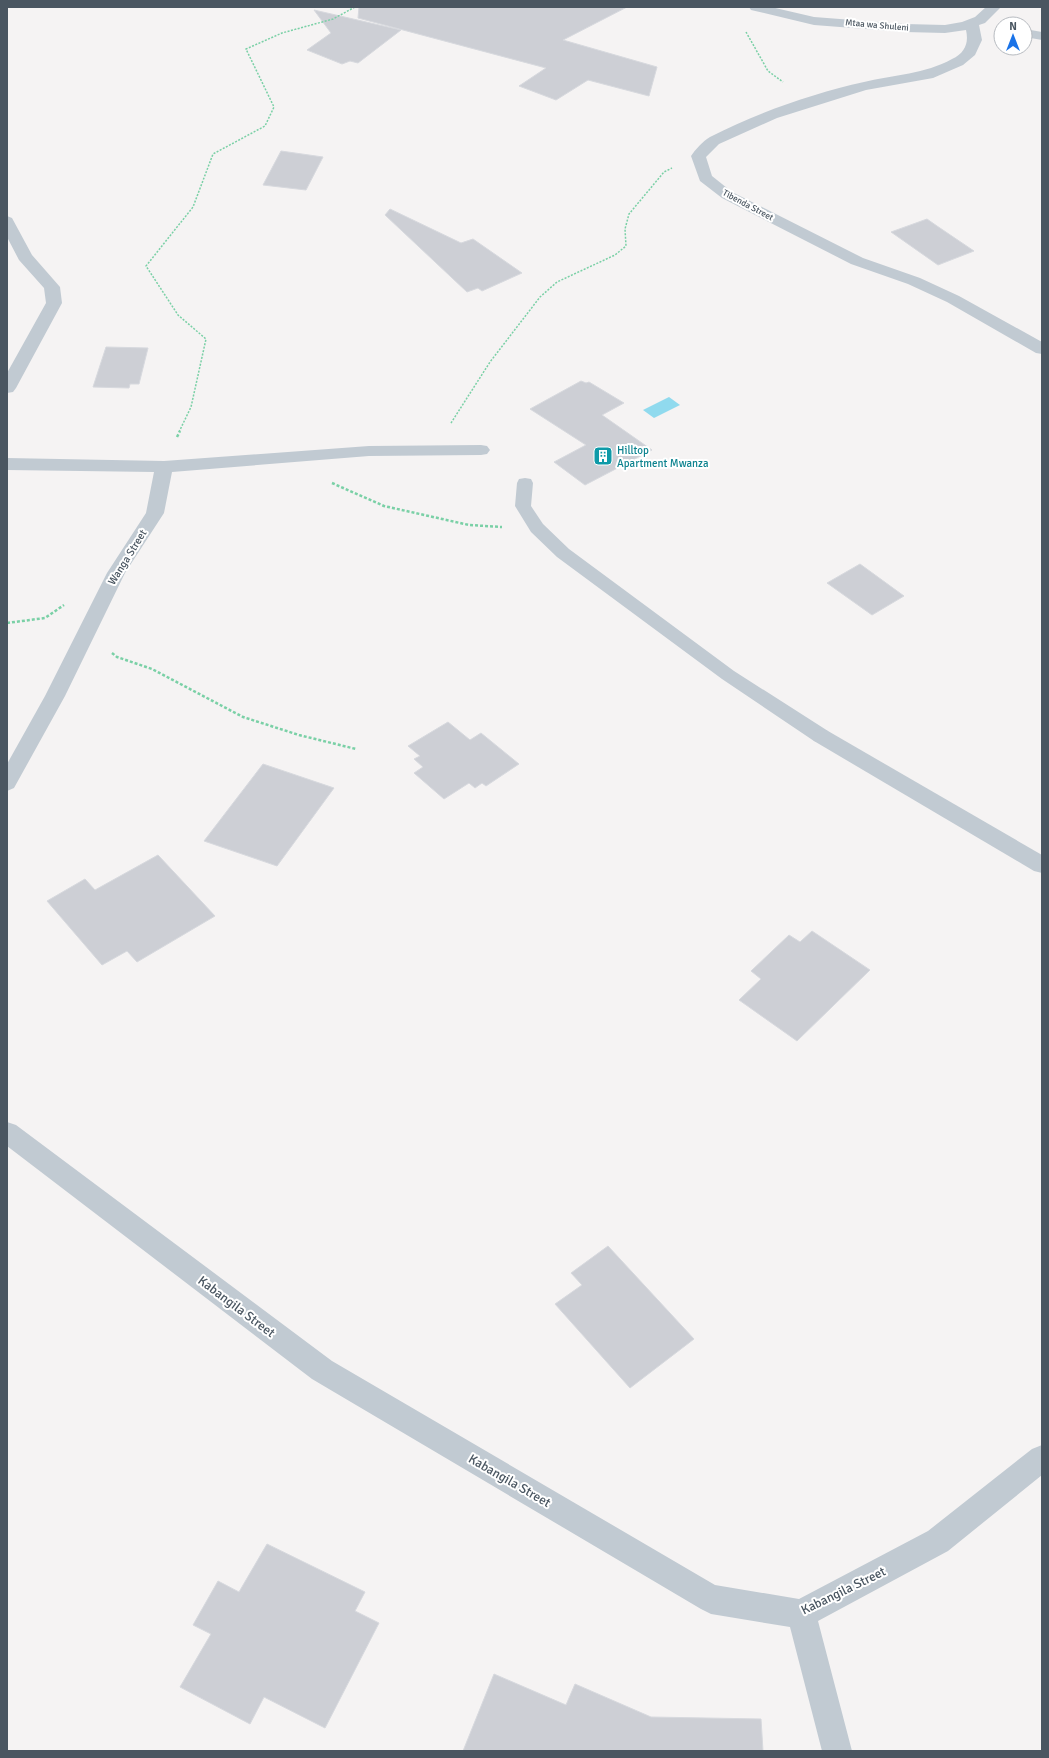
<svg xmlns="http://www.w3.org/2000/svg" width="1049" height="1758" font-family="Signika,sans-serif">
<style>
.water{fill:#90daee}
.building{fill:#cdcfd5;stroke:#d7d9de}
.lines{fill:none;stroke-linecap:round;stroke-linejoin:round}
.path-far1{stroke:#7ad0a6;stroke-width:1.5;stroke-dasharray:2 1.5;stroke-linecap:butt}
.path{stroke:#7ad0a6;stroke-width:2.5;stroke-dasharray:3 2;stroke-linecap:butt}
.service{fill:#c1cad2;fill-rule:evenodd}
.minor{fill:#c1cad2;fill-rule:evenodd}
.labels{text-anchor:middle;stroke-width:4;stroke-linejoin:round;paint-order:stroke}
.far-street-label{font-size:9px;fill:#4a5661;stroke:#fff}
.culture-label{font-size:11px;fill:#0d838f;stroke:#fff;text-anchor:start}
.street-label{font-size:11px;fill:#4a5661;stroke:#fff}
.near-street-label{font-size:13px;fill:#4a5661;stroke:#fff}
</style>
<rect width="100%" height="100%" fill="#f5f3f3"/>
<path class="water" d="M669,397L680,405L654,418L643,410Z"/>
<g class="building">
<path d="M359,7H627L563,40L657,67L649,96L588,80L556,100L519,86L546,68L358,18Z"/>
<path d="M314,10L401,30L358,63L350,61L342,64L307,50L331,33Z"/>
<path d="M281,151L323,157L306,190L263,185Z"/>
<path d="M390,209L461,243L473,239L522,273L482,291L478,288L467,292L385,215Z"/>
<path d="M927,219L937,226L974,251L938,265L891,232Z"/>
<path d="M106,347L148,348L139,384H130L129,388L93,387Z"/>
<path d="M581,381L586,383L589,382L624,403L602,415L652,450L585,485L554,462L586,445L530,409Z"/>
<path d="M860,564L904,596L872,615L827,583Z"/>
<path d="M448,722L470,740L481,733L519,764L486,786L482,783L475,788L469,783L444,799L414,773L423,767L414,759L420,756L408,746Z"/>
<path d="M263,764L334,788L277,866L204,841Z"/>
<path d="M158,855L215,916L137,962L127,951L102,965L47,901L85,879L95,890Z"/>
<path d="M812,931L870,970L797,1041L739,1000L761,979L751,971L789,935L800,942Z"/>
<path d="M608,1246L694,1339L630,1388L555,1304L582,1285L571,1273Z"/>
<path d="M267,1544L365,1592L355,1611L379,1623L325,1728L264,1697L250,1724L180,1687L211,1634L193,1625L218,1581L239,1592Z"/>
<path d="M494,1674L566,1705L575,1684L651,1717L761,1719L763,1751H463Z"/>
</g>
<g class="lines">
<g class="path-far1">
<path d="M746,32L768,71L783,82"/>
<path d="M451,423L490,362L540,297L557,282L615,255L626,246L625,229L629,214L664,172L672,168"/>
<path d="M179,432L191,407L206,339L178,315L146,266L193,207L213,154L265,126L274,107L246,49L282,33L333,19L355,7"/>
</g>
<g class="path">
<path d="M177,437L180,431"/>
<path d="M332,483L384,506L469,525L502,527"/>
<path d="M7,623L45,618L64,605"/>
<path d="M112,653L117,657L152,669L243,717L299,735L356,749"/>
</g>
<path class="service" d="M525,478L531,479L533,483L531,506L543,524L569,549L734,671L828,731L830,736L828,741L821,743L814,741L722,679L557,557L531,532L515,506L517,483L519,479Z"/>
<g class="minor">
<path d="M749,7H771L814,17L905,24L945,25L962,22L975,17L986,7H1001L985,23L979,25L982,40L975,55L963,65L933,78L866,90L777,118L719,144L706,157L712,176L732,192L863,258L920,278L959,296L1042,342V354L1036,353L947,302L908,284L851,264L722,198L700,181L691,156C695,150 703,141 710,137C756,113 814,93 864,82C894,75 925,74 952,59C965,53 969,43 966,30L945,33L905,32L814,25L751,10Z"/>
<path d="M1025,29L1042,32V40L1025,37Z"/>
<path d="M7,216L12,218L32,255L60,287L62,303L16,388L13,392L7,393V373L46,303L44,288L19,260L7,237Z"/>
<path d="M481,445L487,446L490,450L487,454L481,455L369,456L172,472L164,513L125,573L65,696L14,788L7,791V764L45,696L107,573L146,513L154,472L7,470V458L164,461L369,446Z"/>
<path d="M821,729L828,731L1042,855V873L1034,871L814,741L811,736L814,731Z"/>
<path d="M7,1122L16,1125L332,1361L715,1585L799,1599L928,1531L1032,1449L1042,1445V1475L948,1551L818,1621L852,1751H822L790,1627L711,1614L701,1609L312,1379L7,1146Z"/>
</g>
</g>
<defs>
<symbol id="building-square" viewBox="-11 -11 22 22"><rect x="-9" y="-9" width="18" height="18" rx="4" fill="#0f9aa8" stroke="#fff"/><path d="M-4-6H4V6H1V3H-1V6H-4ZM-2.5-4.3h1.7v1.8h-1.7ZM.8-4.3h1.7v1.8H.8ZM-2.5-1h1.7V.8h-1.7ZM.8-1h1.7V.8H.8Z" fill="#fff"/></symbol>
</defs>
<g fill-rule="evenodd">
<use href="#building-square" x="592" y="445" width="22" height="22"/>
</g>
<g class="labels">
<g class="far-street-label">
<text transform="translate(877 25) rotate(5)" y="3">Mtaa wa Shuleni</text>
<text transform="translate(748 205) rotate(28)" y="3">Tibenda Street</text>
</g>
<g class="culture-label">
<text x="617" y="454">Hilltop<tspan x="617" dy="13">Apartment Mwanza</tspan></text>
</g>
<g class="street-label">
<text transform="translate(127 557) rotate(-58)" y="4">Wanga Street</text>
</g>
<g class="near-street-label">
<text transform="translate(237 1306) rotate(37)" y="5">Kabangila Street</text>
<text transform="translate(510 1480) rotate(30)" y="5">Kabangila Street</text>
<text transform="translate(843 1590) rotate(-26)" y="5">Kabangila Street</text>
</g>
</g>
<rect width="1049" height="1758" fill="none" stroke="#4a5661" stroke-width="16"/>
<g transform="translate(1013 36)"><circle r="19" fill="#ffffff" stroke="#b7bbc0"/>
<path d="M0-3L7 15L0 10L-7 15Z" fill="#1a73e8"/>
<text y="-6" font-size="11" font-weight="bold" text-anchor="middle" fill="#4a5661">N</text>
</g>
</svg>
